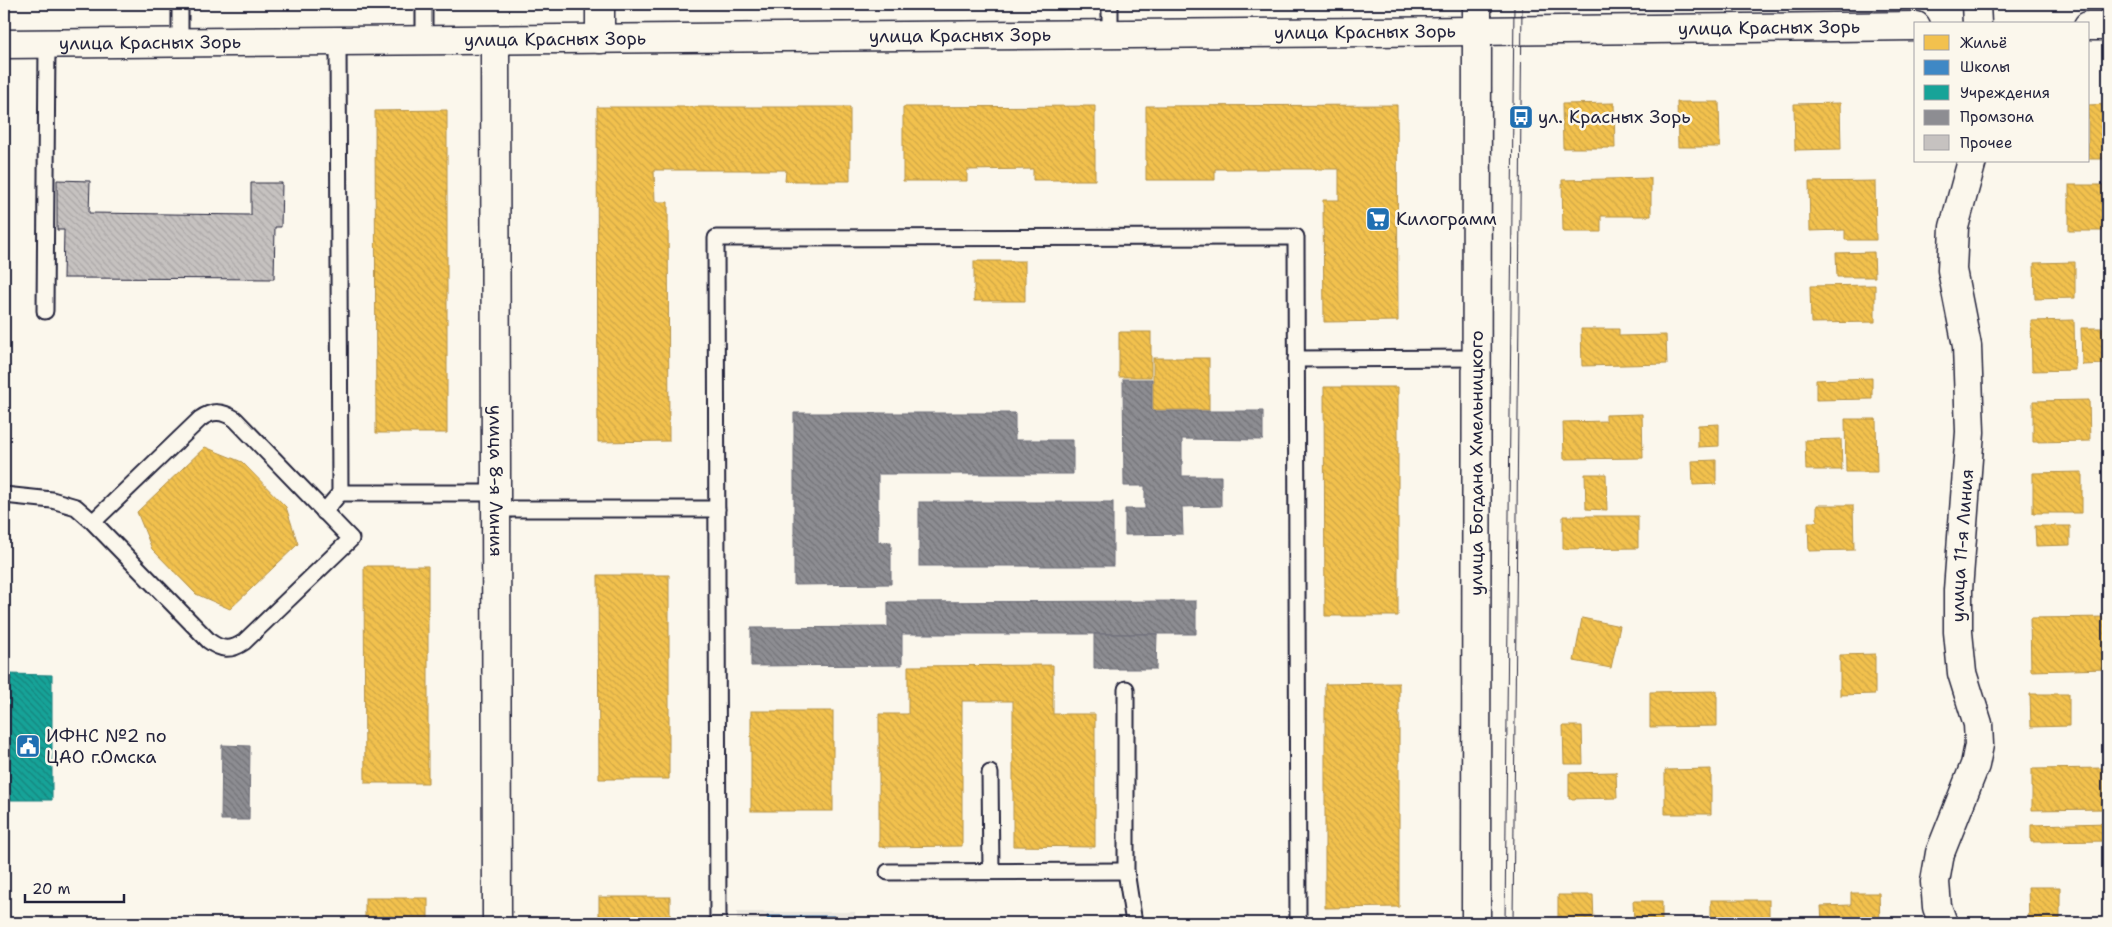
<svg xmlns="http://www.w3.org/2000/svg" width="2112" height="927" font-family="'Shantell Sans',sans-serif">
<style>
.built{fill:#ebe7df}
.homes{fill:url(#homes-back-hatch);stroke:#b49148}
.schools{fill:url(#schools-back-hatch);stroke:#36699c}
.public{fill:url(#public-back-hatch);stroke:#1a7c7c}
.industry{fill:url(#industry-back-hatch);stroke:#6d6d78}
.building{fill:url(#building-back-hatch);stroke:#22223b}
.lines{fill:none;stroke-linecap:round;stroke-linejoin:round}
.lane-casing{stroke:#22223b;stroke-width:19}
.street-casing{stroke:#22223b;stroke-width:31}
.secondary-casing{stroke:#22223b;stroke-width:31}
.lane{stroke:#fbf7ec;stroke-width:15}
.street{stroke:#fbf7ec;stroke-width:28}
.secondary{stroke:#fbf7ec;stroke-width:28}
.tram{stroke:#22223b;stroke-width:1}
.labels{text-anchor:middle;stroke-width:5;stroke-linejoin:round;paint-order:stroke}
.street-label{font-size:18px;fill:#22223b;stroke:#fbf7ec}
.poi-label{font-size:18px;fill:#22223b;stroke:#fbf7ec;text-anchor:start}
</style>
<defs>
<pattern id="homes-back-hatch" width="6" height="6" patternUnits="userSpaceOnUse" patternTransform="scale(1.25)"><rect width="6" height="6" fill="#f2c14e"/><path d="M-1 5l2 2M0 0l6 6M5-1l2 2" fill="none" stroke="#cfa645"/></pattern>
<pattern id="schools-back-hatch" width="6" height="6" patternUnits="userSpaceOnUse" patternTransform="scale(1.25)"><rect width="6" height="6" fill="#3f88c5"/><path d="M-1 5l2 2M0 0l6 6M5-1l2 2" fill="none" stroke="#346fa1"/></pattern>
<pattern id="public-back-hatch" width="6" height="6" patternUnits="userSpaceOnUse" patternTransform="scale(1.25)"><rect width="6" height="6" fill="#17a398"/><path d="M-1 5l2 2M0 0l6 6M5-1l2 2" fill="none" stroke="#14847d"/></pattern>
<pattern id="industry-back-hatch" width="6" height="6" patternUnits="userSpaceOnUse" patternTransform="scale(1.25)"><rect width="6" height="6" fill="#8d8d92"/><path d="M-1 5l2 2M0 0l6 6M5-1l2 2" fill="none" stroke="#737378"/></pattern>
<pattern id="building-back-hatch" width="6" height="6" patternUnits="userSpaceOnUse" patternTransform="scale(1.25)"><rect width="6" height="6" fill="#c6c2c0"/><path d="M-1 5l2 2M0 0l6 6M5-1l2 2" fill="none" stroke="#aaa6a6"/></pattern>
</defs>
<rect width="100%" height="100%" fill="#fbf7ec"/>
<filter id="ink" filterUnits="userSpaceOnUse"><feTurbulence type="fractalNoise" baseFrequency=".02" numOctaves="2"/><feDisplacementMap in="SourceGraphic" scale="10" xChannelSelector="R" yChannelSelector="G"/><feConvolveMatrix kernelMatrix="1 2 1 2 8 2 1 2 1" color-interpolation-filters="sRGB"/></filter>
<g filter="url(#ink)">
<rect class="built" x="737" y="912" width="118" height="11"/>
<g class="homes">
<path d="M1677,102H1719L1720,147H1678Z"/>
<path d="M1614,103L1615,148H1563L1562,104Z"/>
<path d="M1840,103L1841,149L1795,150L1794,104Z"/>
<path d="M2108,104V159H2088V105Z"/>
<path d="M1397,105L1398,321L1324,322L1323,200H1339V169H1215V180H1146V106Z"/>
<path d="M1095,106V180H1033V169L967,170V181H903V107Z"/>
<path d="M597,107H850V181H785L786,170H654L655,202H668L669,441L598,442Z"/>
<path d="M447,110V433H376L375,111Z"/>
<path d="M1651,178V216H1601V232H1563L1562,180Z"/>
<path d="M1875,181L1876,240H1845V230L1810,231L1809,182Z"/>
<rect x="2069" y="185" width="39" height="46"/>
<path d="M1874,252L1875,277H1837L1836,253Z"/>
<rect x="974" y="261" width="51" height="40"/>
<path d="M2075,262V298L2035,299L2034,263Z"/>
<path d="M1875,285V322L1811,323L1810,286Z"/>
<path d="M2074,320L2075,370L2032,371L2031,321Z"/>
<path d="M2081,328H2108V364L2082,365Z"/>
<path d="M1581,329H1619V336L1666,335L1667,364L1582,366Z"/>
<rect x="1119" y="332" width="32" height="45"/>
<rect x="1153" y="358" width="56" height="52"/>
<path d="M1872,378V399L1816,400V380Z"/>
<path d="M1324,387H1398V616H1325Z"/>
<path d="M2089,400L2090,441L2033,442V401Z"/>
<path d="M1642,414L1643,458L1564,459L1563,422L1606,421V415Z"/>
<path d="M1845,419H1876L1877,472H1846Z"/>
<path d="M1719,424V446L1698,447V425Z"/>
<path d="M1841,439L1842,470H1806L1805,440Z"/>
<path d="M205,447L242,462L286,507L298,544L230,609L196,594L152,549L137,512Z"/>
<path d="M1716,460V484L1693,485L1692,461Z"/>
<path d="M2082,472V513H2033V473Z"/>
<path d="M1585,474H1606L1607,510L1586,509Z"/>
<path d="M1817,505H1853L1854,550L1809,551L1808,522H1817Z"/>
<path d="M1563,516H1638V548L1563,549Z"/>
<path d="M2035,526H2070V545L2036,546Z"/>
<path d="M364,566H428V783H365Z"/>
<path d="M598,575H669V779H599Z"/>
<path d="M2108,617V669L2031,671L2030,618Z"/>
<path d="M1582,618L1620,626L1611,668L1574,661Z"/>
<path d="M1875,654V694L1840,695V655Z"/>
<path d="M1053,665V714H1095V847L1013,846V701H962V846L879,847V714H908V666Z"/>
<path d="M1399,683V907L1325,908V684Z"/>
<path d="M1717,691V726L1650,727V692Z"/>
<path d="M2030,694H2069V726L2031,727Z"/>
<rect x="751" y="711" width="82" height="100"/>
<path d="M1563,726H1582L1583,764H1564Z"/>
<path d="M2103,768L2104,809L2032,810V769Z"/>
<path d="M1711,769V814H1665V770Z"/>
<path d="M1616,772L1617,798L1569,799V773Z"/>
<path d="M2108,823V841L2031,842V825Z"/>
<path d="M2028,887H2060V923H2029Z"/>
<path d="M1851,893H1879L1880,923H1822L1821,906L1851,905Z"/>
<path d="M1558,895H1593L1594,923H1558Z"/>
<rect x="599" y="897" width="71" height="26"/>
<rect x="365" y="898" width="63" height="25"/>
<rect x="1711" y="900" width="58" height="23"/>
<path d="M1633,901H1662V921H1670V923H1634Z"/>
</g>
<path class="schools" d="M767,916H834V923H768Z"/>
<path class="public" d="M8,674L52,675V800H4V691H8Z"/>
<g class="industry">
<path d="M1123,379H1152V411H1263V440L1182,439V476H1221V506L1182,507L1183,534L1125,535V509H1145V486H1124Z"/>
<path d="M794,413H1015V440H1073V474H878V542H891V584L794,585Z"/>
<rect x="919" y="502" width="194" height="64"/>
<path d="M1196,601V634H902V665L751,666V628L888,627V602Z"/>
<path d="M1094,634H1157L1156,669H1094Z"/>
<path d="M222,745L250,746L249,820H221Z"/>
</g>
<path class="building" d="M57,180L90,181L89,213L251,215V183H282L281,227H275L274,279L63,278L64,230H57Z"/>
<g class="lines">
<defs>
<g id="lane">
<path d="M180,4V43"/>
<path d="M424,4V41"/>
<path d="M1110,35V4"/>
<path d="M45,311L47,44"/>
<path d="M1296,359L1477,358"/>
<path d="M340,493H496"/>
<path d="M4,495L52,500L76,507L93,522L209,641C221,650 231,651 244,642L351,539L235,419C222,411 213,410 200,419L93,522"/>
<path d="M496,509H717"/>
<path d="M324,512L340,493L338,41"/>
<path d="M1126,689V871L1134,923"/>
<path d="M990,773L991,871"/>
<path d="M888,872L1126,871"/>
<path d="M718,923L716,238L1296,237L1298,923"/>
</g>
<g id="street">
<path d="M1976,4L1977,24"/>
<path d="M600,39V4"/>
<path id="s1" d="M495,40L497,923"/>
<path id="s2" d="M4,44L1477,31"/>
<path id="s3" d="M1943,923L1937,907L1935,882L1940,853L1975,765L1979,745L1978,724L1962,673L1958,632V590L1970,432L1967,346L1952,270L1954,227L1972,161"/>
</g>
<g id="secondary">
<path d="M2088,26H2108"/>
<path id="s4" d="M1477,31L1916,26"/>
<path id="s5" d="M1476,923L1477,4"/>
</g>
</defs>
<use href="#lane" class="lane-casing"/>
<use href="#street" class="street-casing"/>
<use href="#secondary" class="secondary-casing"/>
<use href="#lane" class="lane"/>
<use href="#street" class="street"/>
<use href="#secondary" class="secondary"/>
<g class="tram">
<path d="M1505,923L1514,4"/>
<path d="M1513,923L1522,4"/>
</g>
</g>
</g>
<defs>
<symbol id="bus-square" viewBox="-11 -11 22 22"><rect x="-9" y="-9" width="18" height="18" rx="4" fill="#1f6fb2" stroke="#fbf7ec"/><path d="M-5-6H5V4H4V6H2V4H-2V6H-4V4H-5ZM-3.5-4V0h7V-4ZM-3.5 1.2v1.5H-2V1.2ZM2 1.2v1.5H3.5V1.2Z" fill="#fff"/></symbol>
<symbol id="supermarket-square" viewBox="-11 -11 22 22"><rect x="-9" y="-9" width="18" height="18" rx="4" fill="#1f6fb2" stroke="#fbf7ec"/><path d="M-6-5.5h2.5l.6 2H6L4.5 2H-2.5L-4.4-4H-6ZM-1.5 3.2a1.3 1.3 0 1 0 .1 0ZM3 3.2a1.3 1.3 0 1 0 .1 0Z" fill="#fff"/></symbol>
<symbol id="civic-square" viewBox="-11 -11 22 22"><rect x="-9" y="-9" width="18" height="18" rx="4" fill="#1f6fb2" stroke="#fbf7ec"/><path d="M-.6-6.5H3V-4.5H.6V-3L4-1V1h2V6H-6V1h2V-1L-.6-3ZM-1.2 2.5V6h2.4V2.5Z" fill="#fff"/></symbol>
</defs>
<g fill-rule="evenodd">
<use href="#bus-square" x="1507" y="103" width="28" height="28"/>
<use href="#supermarket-square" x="1364" y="205" width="28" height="28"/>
<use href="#civic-square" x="14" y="732" width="28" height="28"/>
</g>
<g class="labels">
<g class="street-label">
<text dy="6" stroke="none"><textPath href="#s4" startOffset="292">улица Красных Зорь</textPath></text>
<text dy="6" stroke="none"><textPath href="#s2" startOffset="1361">улица Красных Зорь</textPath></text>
<text dy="6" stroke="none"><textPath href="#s2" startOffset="956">улица Красных Зорь</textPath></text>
<text dy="6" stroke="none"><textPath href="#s2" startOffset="551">улица Красных Зорь</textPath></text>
<text dy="6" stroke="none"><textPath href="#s2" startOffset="146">улица Красных Зорь</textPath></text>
<text dy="6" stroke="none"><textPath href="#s5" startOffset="460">улица Богдана Хмельницкого</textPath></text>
<text dy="6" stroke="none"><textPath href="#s1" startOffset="441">улица 8-я Линия</textPath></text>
<text dy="6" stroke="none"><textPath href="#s3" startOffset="389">улица 11-я Линия</textPath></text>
</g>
<g class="poi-label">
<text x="1538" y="123">ул. Красных Зорь</text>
<text x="1396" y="225">Килограмм</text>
<text x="46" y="742">ИФНС №2 по<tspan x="46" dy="21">ЦАО г.Омска</tspan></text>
</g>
</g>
<rect width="2112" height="927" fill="none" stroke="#fbf7ec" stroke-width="20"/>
<rect x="10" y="10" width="2092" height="907" fill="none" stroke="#22223b" stroke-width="2" filter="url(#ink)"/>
<rect x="1914" y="22" width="175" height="140" fill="#fbf7ec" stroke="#a4a2a5"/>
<rect x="1924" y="35" width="25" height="15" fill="#f2c14e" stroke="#a4a2a5"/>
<text x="1960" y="48" font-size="15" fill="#22223b">Жильё</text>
<rect x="1924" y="60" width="25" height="15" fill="#3f88c5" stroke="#a4a2a5"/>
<text x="1960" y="72" font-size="15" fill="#22223b">Школы</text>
<rect x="1924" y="85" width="25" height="15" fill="#17a398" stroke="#a4a2a5"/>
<text x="1960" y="98" font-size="15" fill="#22223b">Учреждения</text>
<rect x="1924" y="110" width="25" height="15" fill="#8d8d92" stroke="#a4a2a5"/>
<text x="1960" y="122" font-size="15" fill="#22223b">Промзона</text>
<rect x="1924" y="135" width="25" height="15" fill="#c6c2c0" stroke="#a4a2a5"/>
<text x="1960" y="148" font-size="15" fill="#22223b">Прочее</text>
<path d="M25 894v8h99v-8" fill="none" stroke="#22223b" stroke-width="2.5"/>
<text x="32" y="894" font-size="15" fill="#22223b" stroke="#fbf7ec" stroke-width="4" paint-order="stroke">20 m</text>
</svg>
